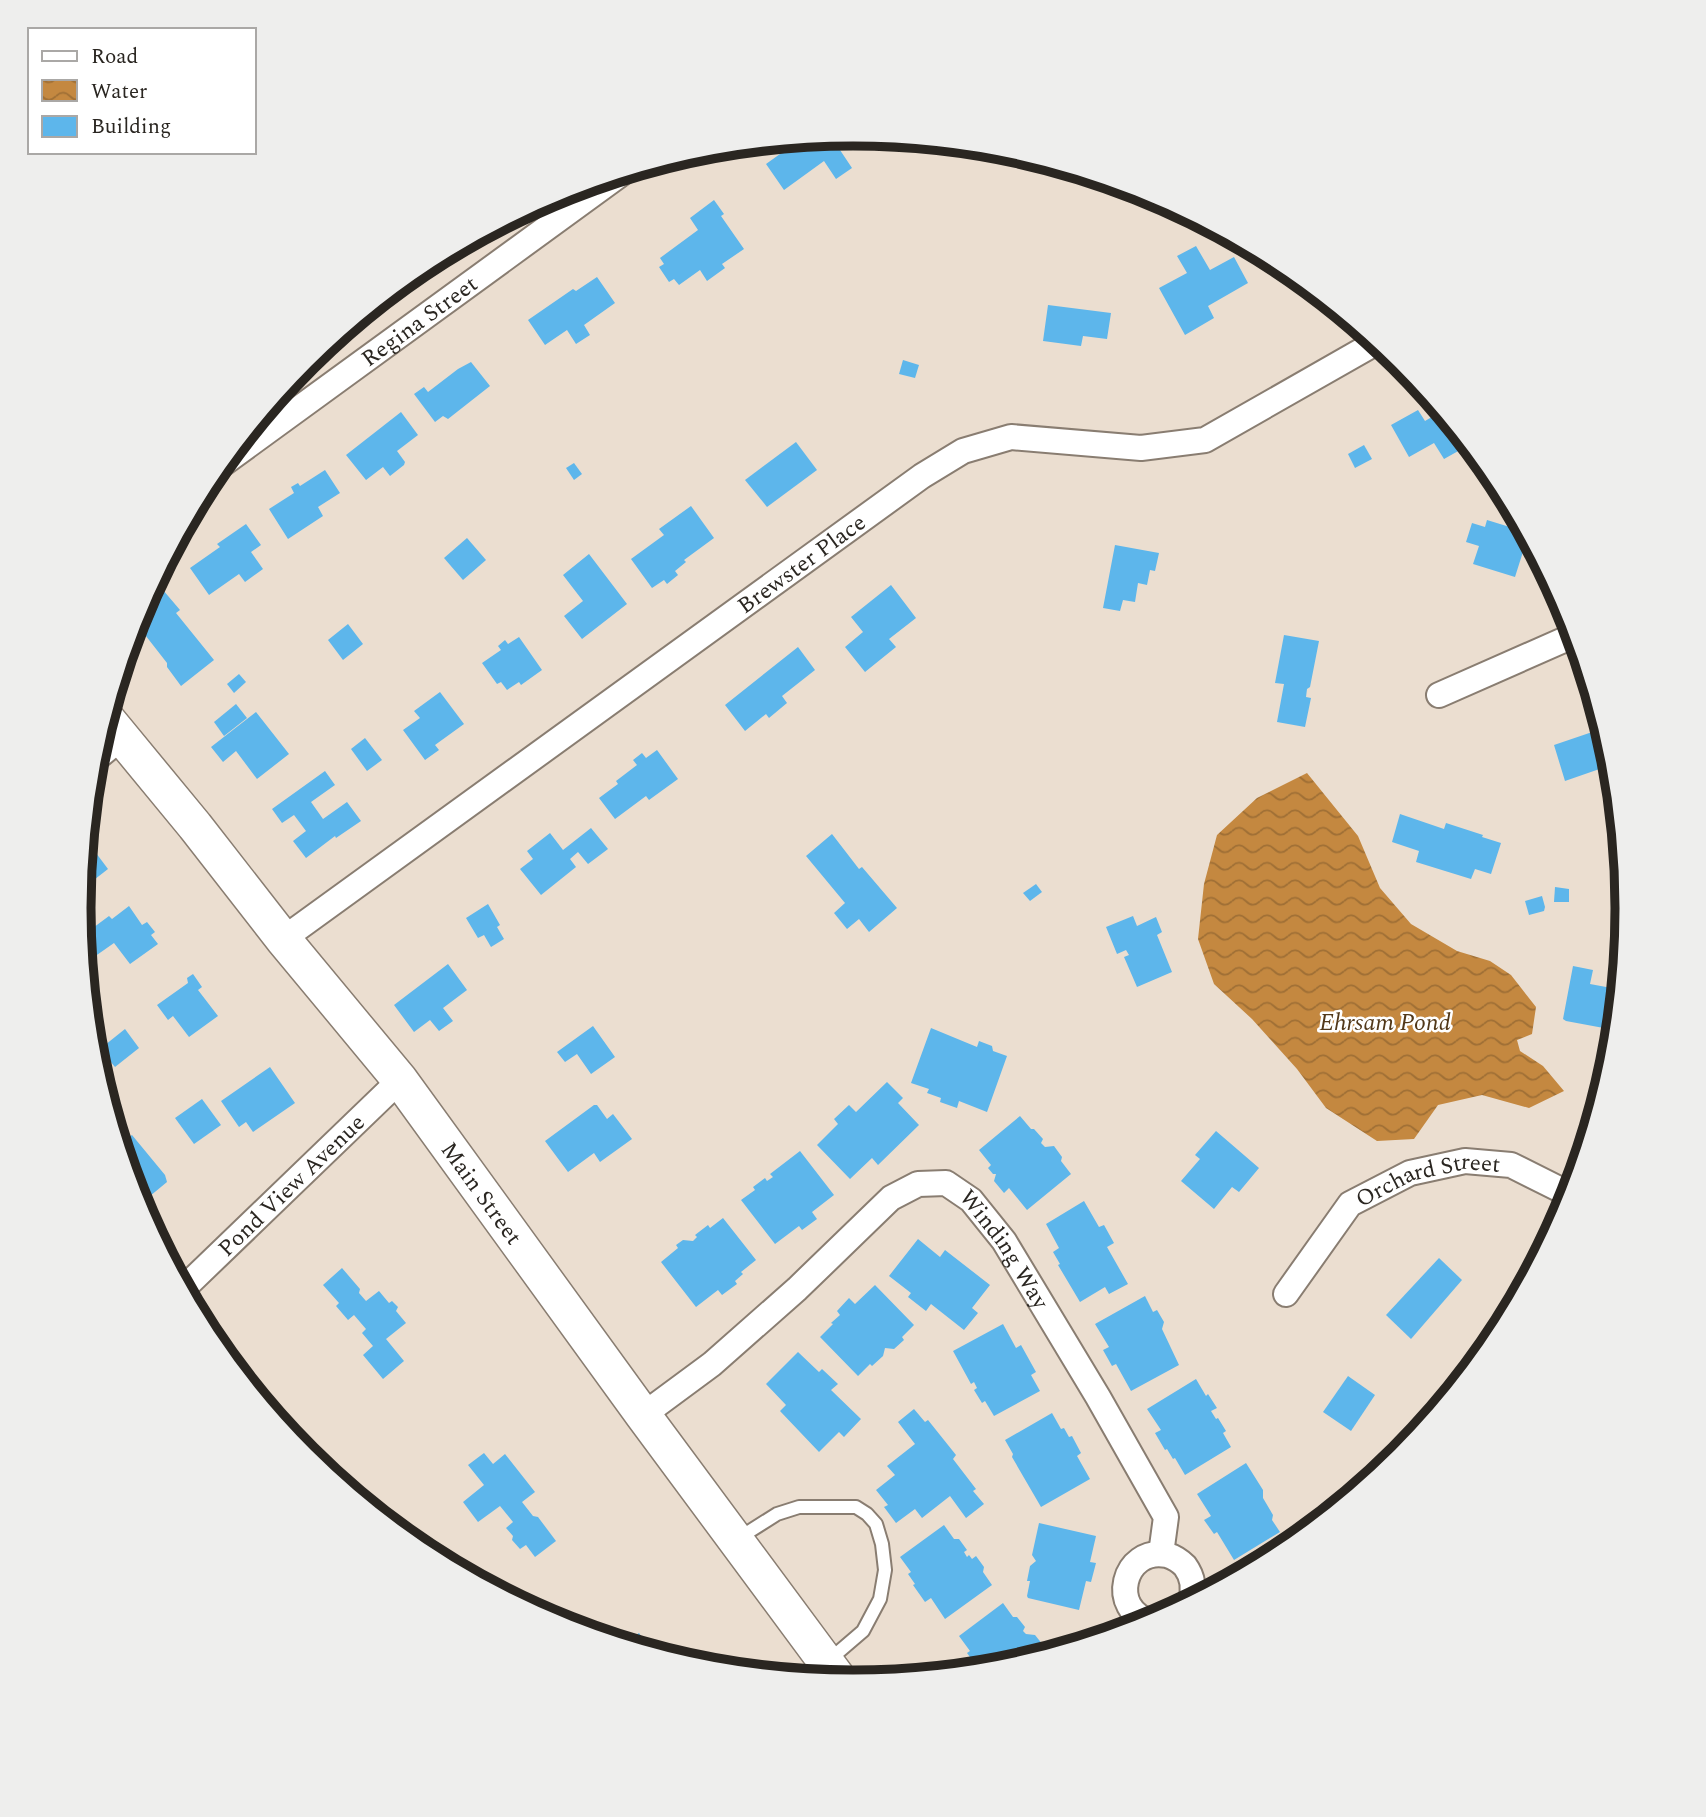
<svg xmlns="http://www.w3.org/2000/svg" width="1706" height="1817" font-family="Spectral,serif">
<style>
.water{fill:url(#water-waves)}
.building{fill:#5db6eb}
.lines{fill:none;stroke-linecap:round;stroke-linejoin:round}
.lane-casing{stroke:#897d71;stroke-width:16}
.street-casing{stroke:#897d71;stroke-width:28}
.secondary-casing{stroke:#897d71;stroke-width:38}
.lane{stroke:#fff;stroke-width:12}
.street{stroke:#fff;stroke-width:24}
.secondary{stroke:#fff;stroke-width:35}
.labels{text-anchor:middle;stroke-width:5;stroke-linejoin:round;paint-order:stroke}
.street-label{font-size:23px;fill:#2a2621;stroke:#fff}
.water-label{font-size:24px;font-style:italic;fill:#523819;stroke:#fff}
.rim{fill:none;stroke:#2a2621;stroke-width:9}
</style>
<defs>
<pattern id="water-waves" width="16" height="10" patternUnits="userSpaceOnUse" patternTransform="scale(1.75)"><rect width="16" height="10" fill="#c48840"/><path d="M0 5q4-4 8 0t8 0" fill="none" stroke="#9f6f35"/></pattern>
</defs>
<rect width="100%" height="100%" fill="#ebded0"/>
<path class="water" d="M1307,773L1358,836L1380,888L1411,924L1457,951L1490,961L1511,975L1536,1007L1532,1034L1517,1040L1520,1051L1543,1066L1564,1091L1529,1108L1482,1095L1438,1105L1414,1139L1377,1141L1326,1108L1297,1069L1252,1019L1214,984L1198,939L1204,884L1217,835L1257,798Z"/>
<g class="building">
<path d="M854,134L857,138L840,150L852,168L836,179L824,161L784,190L766,164L801,139Z"/>
<path d="M714,200L724,214L721,216L744,249L722,264L725,268L707,281L700,270L679,285L674,279L669,282L659,267L664,264L660,258L698,230L690,218Z"/>
<path d="M1196,246L1210,270L1234,257L1248,283L1208,306L1214,318L1185,335L1159,288L1187,273L1177,256Z"/>
<path d="M597,277L615,303L584,325L590,335L576,344L567,330L545,345L528,320L573,289L576,291Z"/>
<path d="M1048,305L1111,313L1107,339L1083,336L1081,346L1043,341Z"/>
<path d="M903,360L919,365L915,378L899,374Z"/>
<path d="M471,362L490,386L448,419L443,416L435,422L414,394L424,387L428,392L458,369Z"/>
<path d="M1418,410L1425,421L1442,411L1469,445L1444,459L1434,443L1409,457L1391,425Z"/>
<path d="M401,412L418,435L397,451L405,462L404,465L390,476L383,467L366,480L346,455Z"/>
<path d="M796,442L817,470L767,507L745,480Z"/>
<path d="M1364,445L1372,459L1355,468L1348,454Z"/>
<path d="M574,463L582,474L574,480L566,468Z"/>
<path d="M325,470L340,493L318,507L323,516L288,539L269,509L294,493L291,487L298,483L300,486Z"/>
<path d="M691,506L714,538L684,560L686,562L675,571L678,575L667,584L664,580L652,588L631,559L664,535L659,529Z"/>
<path d="M1487,520L1526,532L1528,536L1515,577L1473,564L1479,546L1466,542L1472,523L1485,527Z"/>
<path d="M246,524L261,545L251,552L263,569L245,582L239,574L209,595L190,568L220,547L217,544Z"/>
<path d="M467,538L486,560L463,580L444,558Z"/>
<path d="M1115,545L1159,553L1155,571L1150,570L1147,585L1138,583L1135,602L1123,600L1120,611L1103,608Z"/>
<path d="M589,554L627,604L582,639L564,616L583,601L563,575Z"/>
<path d="M891,585L916,618L889,639L896,647L865,672L845,647L863,632L851,617Z"/>
<path d="M163,590L180,610L176,613L214,660L181,686L167,667V663L135,622L140,609Z"/>
<path d="M348,624L363,644L343,660L328,640Z"/>
<path d="M1284,635L1319,641L1310,687L1307,689L1306,697L1311,698L1305,727L1277,722L1284,684L1275,683Z"/>
<path d="M519,637L542,670L521,685L519,682L507,690L501,682L497,684L482,663L501,650L498,646L505,640L508,644Z"/>
<path d="M798,647L815,670L782,696L787,703L769,718L766,714L745,731L725,705Z"/>
<path d="M239,674L246,682L234,693L227,684Z"/>
<path d="M440,692L464,724L435,745L439,750L425,760L403,730L420,718L414,711Z"/>
<path d="M236,704L247,718L224,736L214,722Z"/>
<path d="M256,712L289,754L257,779L236,751L223,762L211,747Z"/>
<path d="M1604,728L1612,758L1609,759L1611,765L1565,781L1554,745Z"/>
<path d="M365,738L382,760L367,771L351,749Z"/>
<path d="M657,750L678,779L649,800L646,796L615,819L599,798L618,784L616,781L637,765L633,760L642,753L646,758Z"/>
<path d="M325,771L335,785L311,802L323,819L347,802L361,821L336,838L335,836L306,858L293,841L306,831L294,815L282,823L272,809Z"/>
<path d="M1400,814L1444,829L1446,823L1483,835L1482,837L1501,843L1491,874L1475,869L1471,879L1416,862L1419,851L1392,842Z"/>
<path d="M591,828L608,849L588,864L578,852L570,859L576,867L541,895L520,869L533,859L527,851L550,833L563,850Z"/>
<path d="M832,834L859,869L862,867L897,908L869,932L859,919L847,929L834,913L845,903L806,856Z"/>
<path d="M87,841L108,869L81,890L85,842Z"/>
<path d="M1036,884L1042,892L1030,901L1023,893Z"/>
<path d="M1555,887L1569,889V902H1554Z"/>
<path d="M1542,896L1545,907L1544,911L1529,915L1525,901Z"/>
<path d="M488,904L500,925L497,927L504,939L491,947L484,935L478,938L466,918Z"/>
<path d="M129,906L142,925L147,922L155,932L151,935L158,944L130,964L114,943L84,964L82,936L109,916L112,919Z"/>
<path d="M1133,916L1137,926L1156,917L1162,932L1157,935L1172,972L1137,987L1124,957L1129,955L1126,950L1117,954L1106,927Z"/>
<path d="M448,964L467,990L443,1008L453,1021L439,1031L430,1020L414,1032L394,1005Z"/>
<path d="M1573,966L1593,970L1590,984L1617,989L1609,1029L1566,1021L1563,1019Z"/>
<path d="M193,974L202,987L198,990L218,1016L189,1037L173,1016L168,1020L157,1005L188,983L187,978Z"/>
<path d="M593,1026L615,1057L591,1074L577,1054L565,1062L557,1052Z"/>
<path d="M931,1028L977,1047L979,1041L992,1046L993,1051L1007,1056L987,1112L959,1101L957,1108L940,1102L941,1098L927,1093L929,1089L911,1083Z"/>
<path d="M125,1029L139,1048L115,1067L100,1049Z"/>
<path d="M270,1067L295,1103L253,1132L246,1122L239,1127L221,1101Z"/>
<path d="M887,1082L903,1098L898,1103L919,1125L878,1165L872,1158L850,1179L817,1145L838,1124L834,1119L849,1105L856,1112Z"/>
<path d="M202,1099L221,1125L194,1144L175,1118Z"/>
<path d="M594,1105H597L607,1119L613,1114L632,1139L600,1162L594,1153L568,1172L545,1141Z"/>
<path d="M1020,1116L1031,1129H1034L1043,1139L1041,1143L1045,1147L1054,1146L1062,1157L1061,1161L1071,1174L1027,1210L1009,1188L1004,1193L994,1181L996,1174H993L988,1168L991,1165L979,1150Z"/>
<path d="M113,1124L126,1139L132,1135L165,1175L167,1182L144,1201L135,1195Z"/>
<path d="M1216,1131L1259,1168L1239,1192L1232,1187L1214,1209L1181,1181L1200,1159L1195,1155Z"/>
<path d="M800,1151L834,1195L812,1212L817,1219L802,1230L799,1226L775,1244L741,1200L755,1190L753,1187L765,1178L767,1181L773,1177L770,1174Z"/>
<path d="M1084,1201L1099,1227L1104,1225L1114,1243L1107,1247L1128,1284L1109,1294L1105,1287L1080,1302L1058,1265L1060,1264L1053,1252L1059,1248L1046,1224Z"/>
<path d="M723,1218L756,1260L741,1272L743,1274L735,1281L737,1284L722,1295L718,1290L696,1307L661,1262L678,1248L676,1245L683,1240L693,1241L697,1237L695,1235L708,1225L710,1228Z"/>
<path d="M918,1239L940,1257L945,1250L990,1285L972,1308L978,1313L964,1330L931,1304L926,1311L908,1297L911,1293L889,1276Z"/>
<path d="M1439,1258L1462,1280L1411,1339L1386,1315Z"/>
<path d="M342,1268L360,1289L359,1293L366,1301L379,1291L389,1303L392,1301L398,1307L396,1311L406,1323L386,1339L404,1361L383,1379L363,1355L373,1346L362,1333L366,1329L354,1315L348,1320L336,1306L339,1303L323,1285Z"/>
<path d="M875,1285L914,1325L902,1337L904,1340L894,1349L885,1348L883,1356L872,1366L870,1364L858,1376L820,1337L833,1324L831,1323L840,1315L837,1311L849,1298L855,1304Z"/>
<path d="M1145,1296L1153,1312L1157,1310L1164,1322L1162,1329L1179,1365L1131,1391L1116,1364L1112,1366L1103,1350L1109,1347L1095,1324Z"/>
<path d="M1003,1324L1016,1348L1021,1345L1036,1372L1031,1375L1040,1391L994,1416L985,1401L982,1403L974,1390L977,1388L974,1382L971,1384L953,1351Z"/>
<path d="M798,1352L819,1372L822,1369L838,1384L831,1390L861,1419L844,1437L839,1432L819,1452L780,1411L786,1405L766,1384Z"/>
<path d="M1348,1376L1375,1395L1351,1431L1323,1412Z"/>
<path d="M1196,1379L1206,1396L1208,1394L1217,1408L1211,1411L1216,1419L1218,1418L1226,1431L1223,1433L1231,1447L1185,1475L1175,1458L1173,1459L1167,1449L1165,1450L1155,1433L1161,1430L1147,1409Z"/>
<path d="M914,1409L925,1422L928,1420L956,1455L953,1459L976,1489L973,1491L984,1504L966,1518L950,1496L922,1518L915,1509L896,1523L884,1507L888,1505L876,1490L895,1475L887,1466L915,1444L898,1422Z"/>
<path d="M1052,1413L1061,1429L1064,1428L1069,1437L1072,1436L1081,1453L1077,1456L1090,1479L1041,1507L1012,1457L1013,1454L1005,1440Z"/>
<path d="M484,1453L493,1464L505,1454L535,1492L522,1502L533,1516L538,1517L556,1541L535,1557L526,1545L520,1549L512,1540L513,1536L506,1528L513,1522L500,1506L478,1522L463,1502L484,1485L468,1465Z"/>
<path d="M1246,1463L1263,1490V1498L1273,1515L1272,1520L1280,1532L1234,1560L1217,1532L1214,1534L1204,1520L1211,1516L1197,1494Z"/>
<path d="M1039,1523L1096,1536L1090,1562L1096,1563L1091,1582L1086,1581L1079,1610L1028,1598L1027,1596L1030,1581H1027L1030,1566L1036,1561L1032,1555Z"/>
<path d="M944,1525L954,1539H959L967,1550L964,1552L967,1557L969,1555L972,1559L976,1556L984,1567L983,1572L992,1585L945,1619L931,1598L925,1602L913,1585L915,1584L908,1574L911,1572L900,1557Z"/>
<path d="M1003,1603L1013,1617H1017L1025,1627L1023,1631L1026,1634L1035,1635L1043,1645L1041,1650L1045,1655L1004,1668L976,1671L971,1665L973,1661L967,1653L970,1651L959,1636Z"/>
<path d="M639,1633L653,1653L623,1644Z"/>
</g>
<g class="lines">
<defs>
<g id="lane">
<path d="M739,1538L777,1514L799,1507H856L867,1514L876,1524L882,1544L885,1570L880,1599L863,1631L828,1661"/>
<path d="M1121,1632L1139,1617"/>
</g>
<g id="street">
<path id="s1" d="M217,468L622,173"/>
<path d="M1439,695L1575,635"/>
<path d="M93,761L121,738"/>
<path id="s2" d="M283,939L922,476L963,451L1011,437L1141,448L1205,440L1377,342"/>
<path id="s3" d="M183,1289L400,1080"/>
<path id="s4" d="M1286,1294L1350,1204L1410,1173L1465,1161L1511,1165L1571,1195"/>
<path id="s5" d="M643,1415L712,1364L797,1289L891,1198L918,1184L946,1183L971,1200L1004,1241L1098,1397L1166,1517L1161,1554"/>
<path d="M1152,1622C1107,1611 1123,1546 1167,1555C1174,1557 1180,1561 1185,1566C1193,1577 1195,1590 1190,1602"/>
</g>
<g id="secondary">
<path id="s6" d="M106,718L195,826L283,939L400,1080L643,1415L840,1681"/>
</g>
</defs>
<use href="#lane" class="lane-casing"/>
<use href="#street" class="street-casing"/>
<use href="#secondary" class="secondary-casing"/>
<use href="#lane" class="lane"/>
<use href="#street" class="street"/>
<use href="#secondary" class="secondary"/>
</g>
<g class="labels">
<g class="street-label">
<text dy="8" stroke="none"><textPath href="#s1" startOffset="250">Regina Street</textPath></text>
<text dy="8" stroke="none"><textPath href="#s2" startOffset="640">Brewster Place</textPath></text>
<text dy="8" stroke="none"><textPath href="#s3" startOffset="150">Pond View Avenue</textPath></text>
<text dy="8" stroke="none"><textPath href="#s4" startOffset="194">Orchard Street</textPath></text>
<text dy="8" stroke="none"><textPath href="#s6" startOffset="606">Main Street</textPath></text>
<text dy="8" stroke="none"><textPath href="#s5" startOffset="478">Winding Way</textPath></text>
</g>
<g class="water-label">
<text x="1385" y="1030">Ehrsam Pond</text>
</g>
</g>
<path d="M0 0H1706V1817H0ZM91 908a762 762 0 1 1 1524 0a762 762 0 1 1-1524 0Z" fill="#eeeeed" fill-rule="evenodd"/>
<path class="rim" d="M91 908a762 762 0 1 1 1524 0a762 762 0 1 1-1524 0Z"/>
<rect x="28" y="28" width="228" height="126" fill="#ffffff" stroke="#aaa8a6" stroke-width="2"/>
<rect x="42" y="51" width="35" height="10" fill="#ffffff" stroke="#aaa8a6" stroke-width="2"/>
<text x="91" y="63" font-size="21" fill="#2a2621">Road</text>
<rect x="42" y="80" width="35" height="21" fill="url(#water-waves)" stroke="#aaa8a6" stroke-width="2"/>
<text x="91" y="98" font-size="21" fill="#2a2621">Water</text>
<rect x="42" y="116" width="35" height="21" fill="#5db6eb" stroke="#aaa8a6" stroke-width="2"/>
<text x="91" y="133" font-size="21" fill="#2a2621">Building</text>
</svg>
